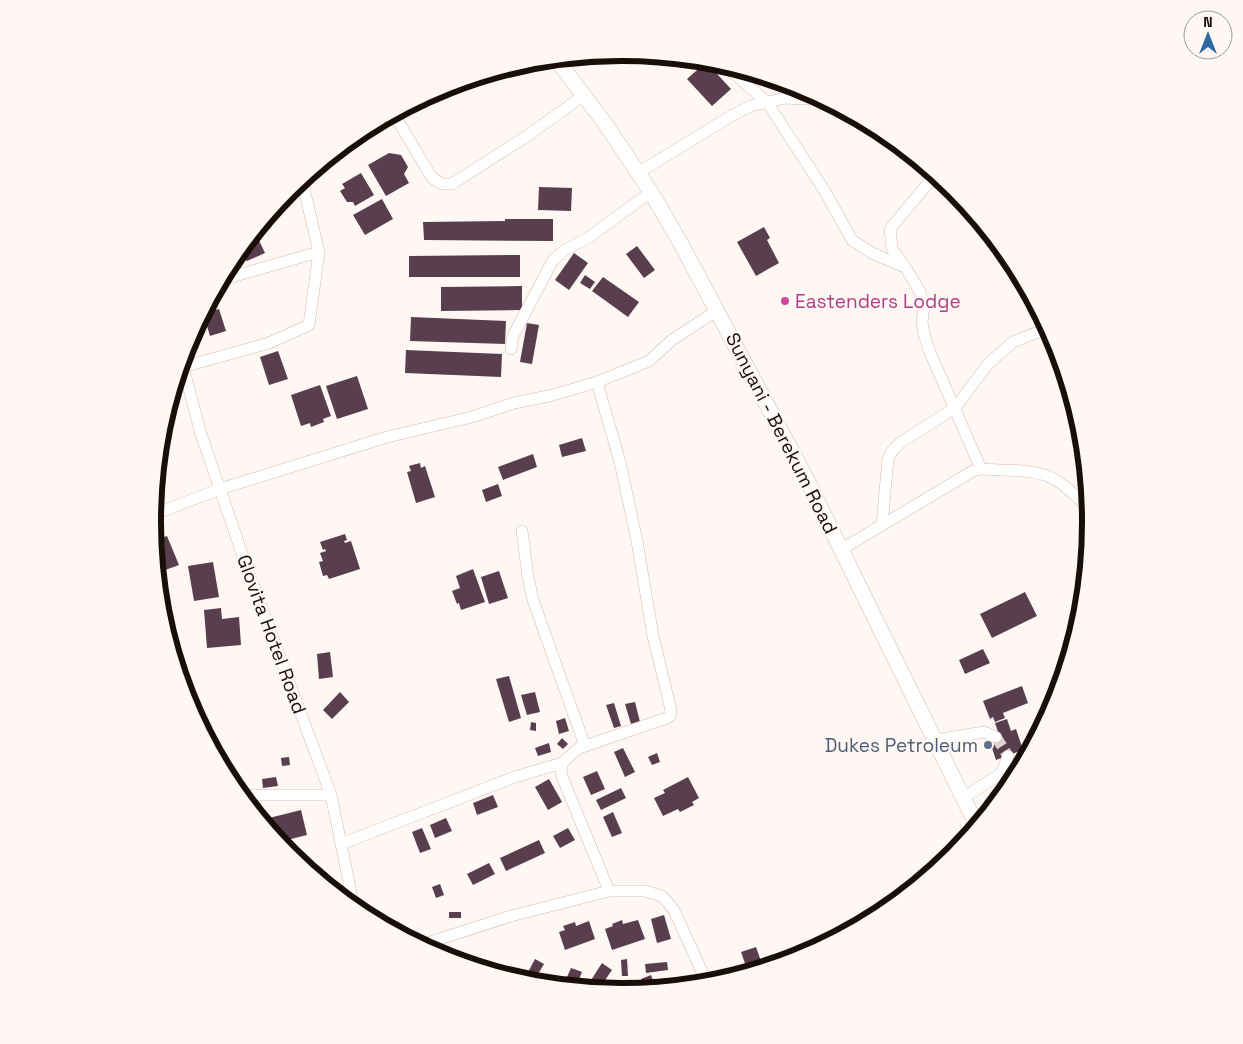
<svg xmlns="http://www.w3.org/2000/svg" width="1243" height="1044" font-family="'Space Grotesk',sans-serif">
<style>
.building{fill:#593e4d}
.lines{fill:none;stroke-linecap:round;stroke-linejoin:round}
.minor-tunnel{stroke:#ddd4d1;stroke-width:11;stroke-dasharray:11 5.5;stroke-linecap:butt}
.minor-casing{stroke:#dab7a9;stroke-width:12}
.major-casing{stroke:#dab7a9;stroke-width:16}
.minor{stroke:#fff;stroke-width:11}
.major{stroke:#fff;stroke-width:15}
.hotel-dot{fill:#d1479c;stroke:#fff7f4;stroke-width:2}
.service-dot{fill:#5c6f8a;stroke:#fff7f4;stroke-width:2}
.labels{text-anchor:middle;stroke-width:5;stroke-linejoin:round;paint-order:stroke}
.hotel-label{font-size:19px;fill:#b23c85;stroke:#fff7f4;text-anchor:start}
.street-label{font-size:19px;fill:#1a0e09;stroke:#fff7f4}
.service-label{font-size:19px;fill:#4e5e75;stroke:#fff7f4;text-anchor:end}
.rim{fill:none;stroke:#1a0e09;stroke-width:6}
</style>
<rect width="100%" height="100%" fill="#fff7f4"/>
<g class="building">
<path d="M706,62L731,89L712,106L687,79Z"/>
<path d="M389,153L401,155L408,167L404,174L409,183L386,196L368,165Z"/>
<path d="M361,173L374,195L355,206L353,202H347L340,191L345,188L342,184Z"/>
<path d="M539,187L572,188L571,211L538,210Z"/>
<path d="M382,199L393,219L365,235L353,215Z"/>
<path d="M505,219H553V241L424,240L423,222L505,221Z"/>
<path d="M764,227L770,238L767,240L779,263L756,276L737,242Z"/>
<path d="M255,232L265,253L247,261L240,256L238,252Z"/>
<path d="M637,246L655,270L644,278L626,254Z"/>
<path d="M574,253L588,263L569,290L555,280Z"/>
<path d="M520,255V277H409V256Z"/>
<path d="M585,275L595,282L590,289L580,283Z"/>
<path d="M603,277L639,302L628,317L592,291Z"/>
<path d="M522,286V310L441,311V287Z"/>
<path d="M219,309L226,331L210,336L203,313Z"/>
<path d="M411,317L506,321L505,344L410,341Z"/>
<path d="M527,323L539,325L532,364L520,362Z"/>
<path d="M406,350L502,354L501,377L405,373Z"/>
<path d="M278,351L288,379L269,385L260,357Z"/>
<path d="M357,376L368,409L337,419L326,386Z"/>
<path d="M320,385L331,416L323,419L324,422L311,427L310,423L301,426L291,395Z"/>
<path d="M582,438L586,451L562,457L559,445Z"/>
<path d="M533,454L537,467L503,480L498,467Z"/>
<path d="M420,463L421,468L425,466L435,497L416,503L407,472L411,471L409,466Z"/>
<path d="M498,484L502,496L486,502L482,490Z"/>
<path d="M162,531L164,537L167,536L179,565L157,573L156,561L161,559L159,554L155,555L153,534Z"/>
<path d="M345,534L347,540L344,541L345,543L351,541L360,569L329,579L327,575L323,576L319,562L323,561L320,553L326,551L325,549L323,550L320,542Z"/>
<path d="M213,562L219,597L194,601L188,566Z"/>
<path d="M473,569L485,602L461,610L459,603L457,604L452,591L460,588L456,576Z"/>
<path d="M499,571L508,598L489,604L481,577Z"/>
<path d="M1025,592L1037,616L992,638L980,614Z"/>
<path d="M221,608L222,619L239,617L241,645L207,648L204,610Z"/>
<path d="M983,649L990,663L965,674L959,660Z"/>
<path d="M330,652L333,677L319,679L317,654Z"/>
<path d="M509,676L521,718L509,722L496,679Z"/>
<path d="M1022,686L1028,703L1003,713L1005,718L995,722L993,717L990,719L983,701Z"/>
<path d="M340,692L349,702L332,719L323,710Z"/>
<path d="M535,692L540,712L527,715L521,695Z"/>
<path d="M635,702L640,722L631,724L625,704Z"/>
<path d="M614,703L621,726L614,728L606,705Z"/>
<path d="M565,718L569,731L559,734L556,721Z"/>
<path d="M1007,719L1011,731L1016,729L1023,750L996,760L989,739L999,735L995,723Z"/>
<path d="M531,722L536,723V731L530,730Z"/>
<path d="M562,738L568,744L563,749L557,744Z"/>
<path d="M549,743L551,752L538,756L535,748Z"/>
<path d="M623,748L635,772L625,777L614,752Z"/>
<path d="M657,753L660,762L652,765L648,757Z"/>
<path d="M289,757L290,765L282,766L281,758Z"/>
<path d="M597,771L605,789L591,795L583,777Z"/>
<path d="M276,777L278,786L263,788L262,779Z"/>
<path d="M688,777L699,798L692,802L694,805L680,812L678,809L663,816L654,798L665,793L663,790Z"/>
<path d="M549,779L562,802L548,810L535,787Z"/>
<path d="M621,788L626,798L601,810L596,800Z"/>
<path d="M493,795L498,807L477,815L473,803Z"/>
<path d="M301,810L307,835L279,842L268,827L265,819Z"/>
<path d="M613,812L622,833L612,837L603,817Z"/>
<path d="M446,818L452,831L435,838L430,825Z"/>
<path d="M422,828L431,849L420,853L412,832Z"/>
<path d="M568,828L575,840L560,848L553,836Z"/>
<path d="M539,840L545,853L506,871L500,858Z"/>
<path d="M489,863L495,874L473,885L467,874Z"/>
<path d="M440,884L444,895L436,898L432,887Z"/>
<rect x="449" y="912" width="12" height="6"/>
<path d="M664,915L671,939L657,943L651,919Z"/>
<path d="M622,920L623,924L638,920L645,939L612,950L605,929L613,926L612,924Z"/>
<path d="M589,921L595,939L565,950L559,932L565,930L563,926L575,922L576,926Z"/>
<path d="M756,947L763,967L748,972L741,952Z"/>
<path d="M535,959L544,964L534,981L526,976Z"/>
<path d="M627,959L628,976H622L621,960Z"/>
<path d="M667,962L668,970L646,973L645,964Z"/>
<path d="M602,963L612,970L599,989L586,988Z"/>
<path d="M571,968L582,972L576,987L563,986Z"/>
<path d="M651,975L656,988L645,989L641,979Z"/>
</g>
<g class="lines">
<path class="minor-tunnel" d="M996,737L1008,756"/>
<defs>
<g id="minor">
<path d="M723,64L767,102L824,190L852,240L872,253L902,266"/>
<path d="M394,114L432,178L442,184H452L530,134L584,95"/>
<path d="M638,173L731,116L751,106L785,98L804,99L818,97"/>
<path d="M221,280L319,252L302,180"/>
<path d="M511,349L513,336L553,260L565,250L588,238L651,192"/>
<path d="M182,363L201,434L247,568L331,795L354,907"/>
<path d="M183,367L269,343L309,325L319,252"/>
<path d="M981,469C1004,471 1034,468 1054,479C1068,487 1079,499 1090,510"/>
<path d="M153,515L220,489L387,437L472,417L514,403L553,395L597,382"/>
<path d="M882,525L888,459L892,451L901,442L955,408L988,364L1013,342L1048,328"/>
<path d="M522,531L528,577L533,600L585,746"/>
<path d="M842,549L973,471L981,469L929,350L924,334L922,323L924,305L920,292L906,268L892,249L890,229L935,175"/>
<path d="M935,740L984,732L996,737"/>
<path d="M241,795H331"/>
<path d="M963,798L1002,773L1008,756"/>
<path d="M974,820L988,812"/>
<path d="M341,844L515,777L562,763"/>
<path d="M609,891L561,774L562,763L579,748L667,718L670,716L671,710L653,636L637,541L620,462L597,382L649,361L672,340L718,310"/>
<path d="M421,945L511,916L609,891H645L662,896L674,910L707,983"/>
</g>
<path id="major" d="M556,59L604,122L651,192L680,242L806,478L977,826"/>
</defs>
<use href="#minor" class="minor-casing"/>
<use href="#major" class="major-casing"/>
<use href="#minor" class="minor"/>
<use href="#major" class="major"/>
</g>
<circle class="hotel-dot" cx="785" cy="301" r="5"/>
<circle class="service-dot" cx="988" cy="745" r="5"/>
<g class="labels">
<g class="hotel-label">
<text x="795" y="308">Eastenders Lodge</text>
</g>
<g class="street-label">
<text transform="translate(782 433) rotate(63)" y="7">Sunyani - Berekum Road</text>
<text transform="translate(272 634) rotate(70)" y="7">Glovita Hotel Road</text>
</g>
<g class="service-label">
<text x="978" y="752">Dukes Petroleum</text>
</g>
</g>
<path d="M0 0H1243V1044H0ZM621 61H622A460 460 0 0 1 1082 521V523A460 460 0 0 1 622 983H621A460 460 0 0 1 161 523V521A460 460 0 0 1 621 61Z" fill="#fff7f4" fill-rule="evenodd"/>
<path class="rim" d="M621 61H622A460 460 0 0 1 1082 521V523A460 460 0 0 1 622 983H621A460 460 0 0 1 161 523V521A460 460 0 0 1 621 61Z"/>
<g transform="translate(1208 35)"><circle r="24" fill="#fff7f4" stroke="#a39a96"/>
<path d="M0-4L9 19L0 12L-9 19Z" fill="#2c6aa1"/>
<text y="-8" font-size="14" font-weight="bold" text-anchor="middle" fill="#1a0e09">N</text>
</g>
</svg>
